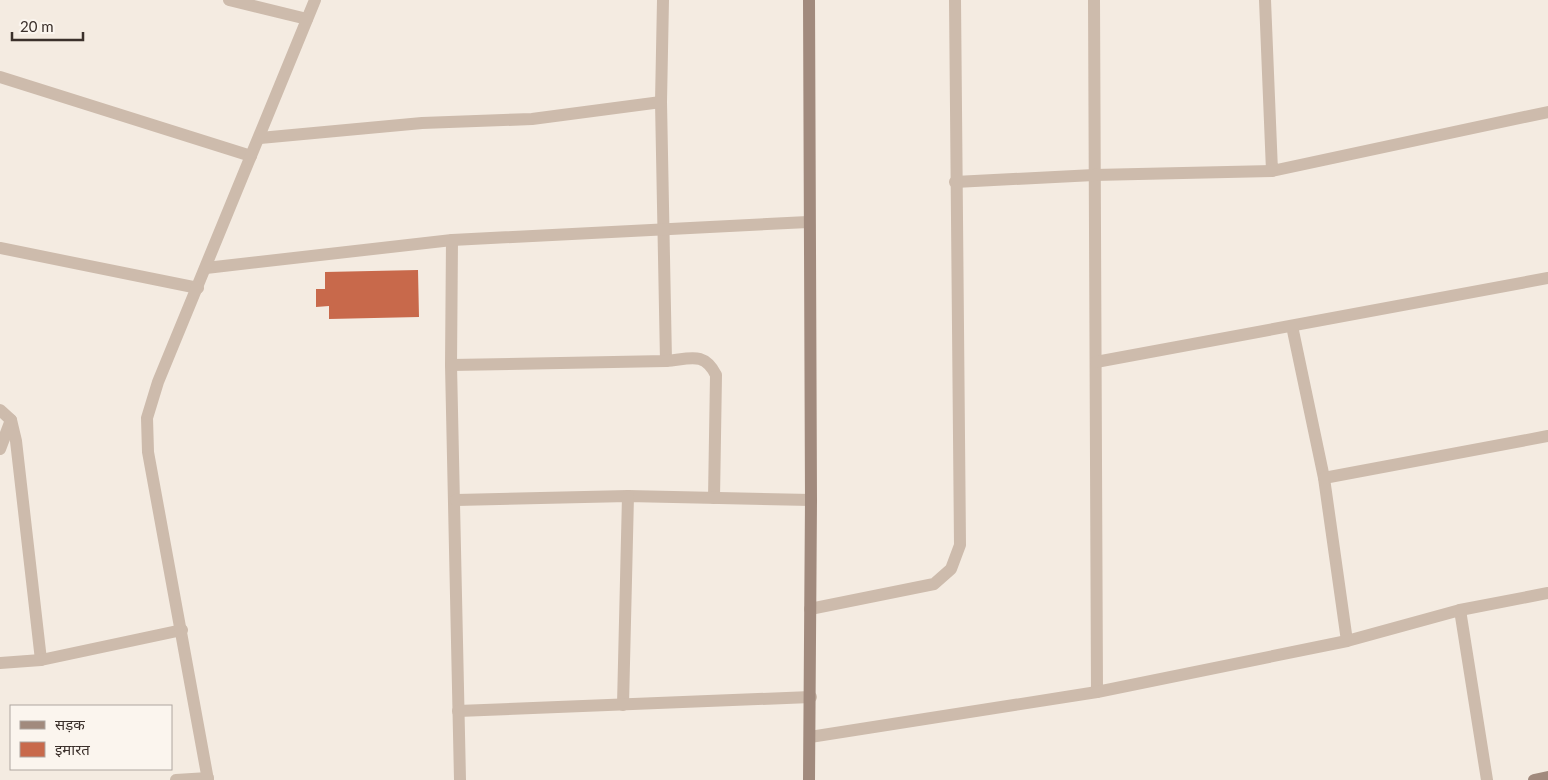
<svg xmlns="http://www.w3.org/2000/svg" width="1548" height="780" font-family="Lato,'Noto Sans Devanagari',sans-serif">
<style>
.building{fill:#c8694b}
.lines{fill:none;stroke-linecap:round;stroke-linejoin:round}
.street{stroke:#cdbbac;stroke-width:12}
.secondary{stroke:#a18a7d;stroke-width:12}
</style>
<rect width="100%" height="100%" fill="#f4ebe1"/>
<path class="building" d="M418,270L419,317L329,319V306L316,307V289H325V272Z"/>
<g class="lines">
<g class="street">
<path d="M229,0L307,19"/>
<path d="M663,0L661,102L666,361"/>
<path d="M1094,0L1097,692"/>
<path d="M1265,0L1272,171L1548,112"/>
<path d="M0,77L251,156"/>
<path d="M260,138L422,123L532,119L661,102"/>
<path d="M955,182L1094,175L1272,171"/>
<path d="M452,240L451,365L460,780"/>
<path d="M0,248L198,288"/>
<path d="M206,268L452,240L808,222"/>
<path d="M1292,326L1324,478L1347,641"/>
<path d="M1096,362L1548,278"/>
<path d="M451,365L666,361C690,359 704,351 716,375L714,498"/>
<path d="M0,410L11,420L16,441L41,660"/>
<path d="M0,449L11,420"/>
<path d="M1324,478L1548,436"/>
<path d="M456,500L628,496L811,500"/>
<path d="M810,609L934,584L951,569L960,545L955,0"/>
<path d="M1460,610L1487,780"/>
<path d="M0,663L41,660L182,630"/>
<path d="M623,705L628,496"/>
<path d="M458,711L811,697"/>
<path d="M810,737L1097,692L1347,641L1460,610L1548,593"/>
<path d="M176,780L208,778"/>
<path d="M208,780L148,452L147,418L158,382L315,0"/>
</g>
<g class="secondary">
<path d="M809,0L811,500L809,780"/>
<path d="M1534,780L1548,777"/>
</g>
</g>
<rect x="10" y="705" width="162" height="65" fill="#fbf5ee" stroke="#aea6a0"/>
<rect x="20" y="721" width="25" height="8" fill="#a18a7d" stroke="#aea6a0"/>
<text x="55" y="730" font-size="15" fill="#3b302b">सड़क</text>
<rect x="20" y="742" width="25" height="15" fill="#c8694b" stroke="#aea6a0"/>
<text x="55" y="755" font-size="15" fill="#3b302b">इमारत</text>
<path d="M12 32v8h71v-8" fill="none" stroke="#3b302b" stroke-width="2.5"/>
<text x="20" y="32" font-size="15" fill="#3b302b" stroke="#fbf5ee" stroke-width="4" paint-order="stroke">20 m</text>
</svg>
